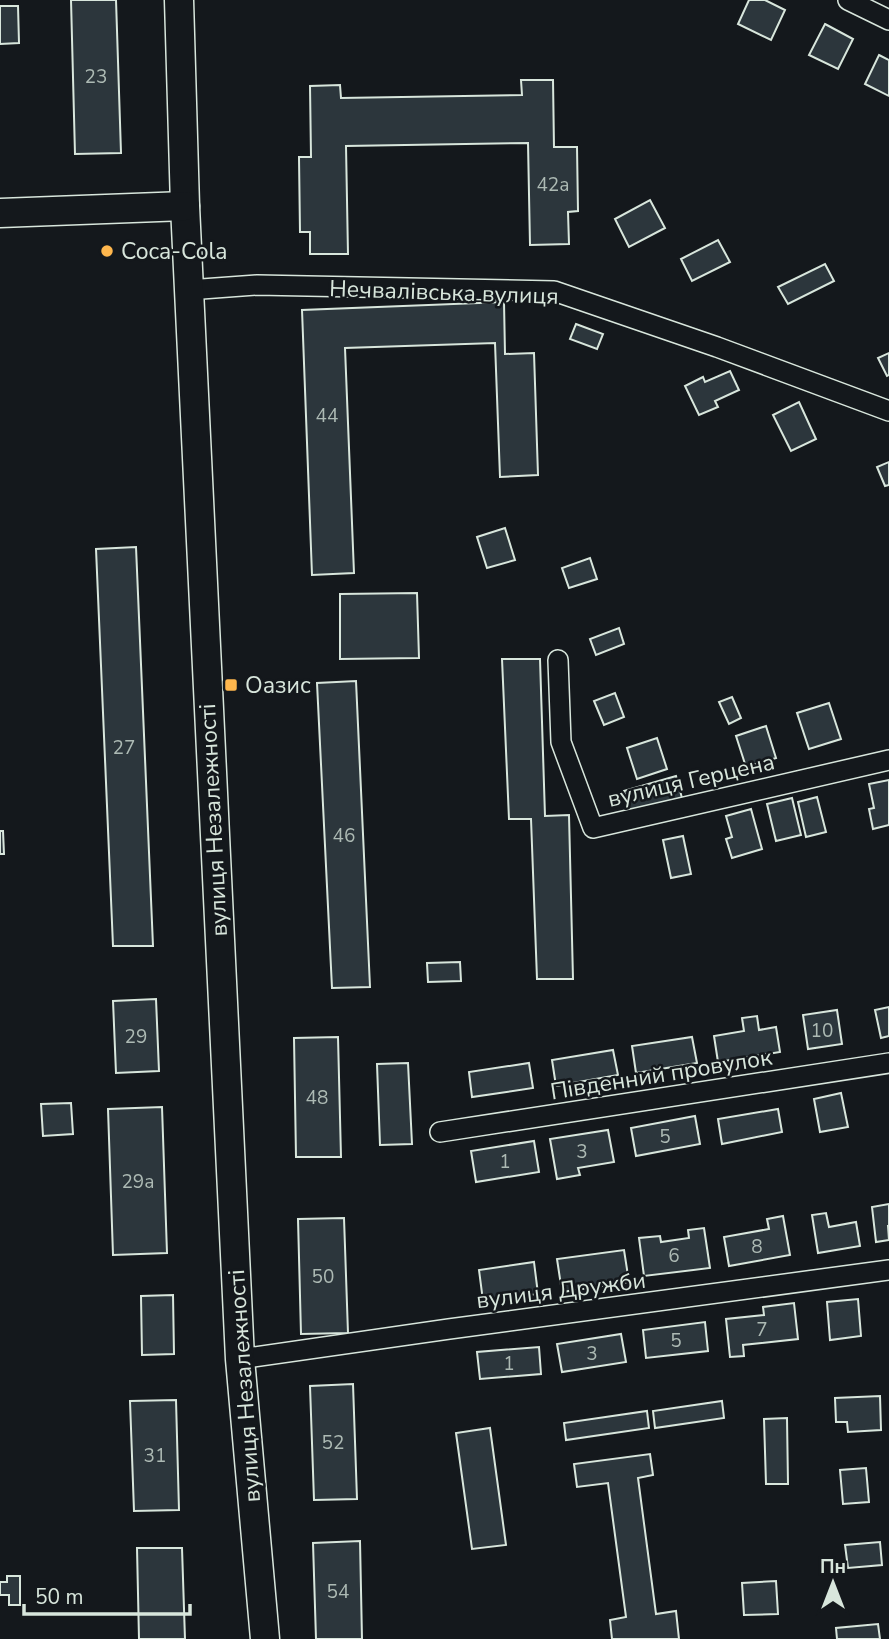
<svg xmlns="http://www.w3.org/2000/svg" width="889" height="1639" font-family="'Nunito Sans',sans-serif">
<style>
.building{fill:#2c363c;stroke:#d8e6dc;stroke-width:2}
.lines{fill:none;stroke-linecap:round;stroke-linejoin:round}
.street-casing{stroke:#d8e6dc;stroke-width:22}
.secondary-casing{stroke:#d8e6dc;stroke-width:31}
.street{stroke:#14181c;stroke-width:19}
.secondary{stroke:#14181c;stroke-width:28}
.poi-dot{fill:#ffb74d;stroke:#14181c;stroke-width:2.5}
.labels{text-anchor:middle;stroke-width:5;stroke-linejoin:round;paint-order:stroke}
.number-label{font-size:19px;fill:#adbab4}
.poi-label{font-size:23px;fill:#d8e6dc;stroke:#14181c;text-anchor:start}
.street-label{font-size:23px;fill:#d8e6dc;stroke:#14181c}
</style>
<rect width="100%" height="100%" fill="#14181c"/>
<g class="building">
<path d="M71,0H116L121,153L75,154Z"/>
<path d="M749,0H765L785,10L771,40L738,24Z"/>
<path d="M0,6H18L19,43L0,44Z"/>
<path d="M825,24L853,39L838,69L809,55Z"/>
<path d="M879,55L889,60V96L865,84Z"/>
<path d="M521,80H553L554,147H577L578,211L568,212L569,244L530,245L528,143L346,146L348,254H310V232H300L299,157H311L310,86L340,85L341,98L522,95Z"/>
<path d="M650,200L665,228L629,247L615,219Z"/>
<path d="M718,240L730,262L692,281L681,259Z"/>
<path d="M825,264L834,281L788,304L778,287Z"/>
<path d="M504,302L505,354L534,353L538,475L500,477L495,343L345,348L354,573L312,575L302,310Z"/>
<path d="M576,324L603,334L597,349L570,339Z"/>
<path d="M889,353V375L887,376L878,358Z"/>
<path d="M730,371L739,390L715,401L718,407L699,415L685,386L703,377L705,382Z"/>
<path d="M799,402L816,439L791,451L773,415Z"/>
<path d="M889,462V485L885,486L877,467Z"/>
<path d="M505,528L515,560L487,568L477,537Z"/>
<path d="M136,547L153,946H113L96,549Z"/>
<path d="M590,558L597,579L569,588L562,568Z"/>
<path d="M417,593L419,658L340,659V594Z"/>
<path d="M619,628L624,644L596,655L590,639Z"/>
<path d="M502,659H540L545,816L569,815L573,979H537L531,819H509Z"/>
<path d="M356,681L370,987L332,988L317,683Z"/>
<path d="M615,693L624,717L604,725L594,701Z"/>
<path d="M732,697L741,718L729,724L719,702Z"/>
<path d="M829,703L841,739L809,749L797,713Z"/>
<path d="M766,726L776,758L746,767L736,736Z"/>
<path d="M657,738L667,769L637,779L627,748Z"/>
<path d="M676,776L682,798L630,813L624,791Z"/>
<path d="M889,780V825L873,829L869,809L874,808L869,784Z"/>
<path d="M817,797L826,832L806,837L798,802Z"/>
<path d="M792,798L801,835L776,841L767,804Z"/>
<path d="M751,809L762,849L732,858L726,839L732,837L726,816Z"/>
<path d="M0,831H3L4,854H0Z"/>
<path d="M683,836L691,874L671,878L663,840Z"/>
<path d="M460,962L461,981L428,982L427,963Z"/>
<path d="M156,999L159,1071L116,1073L113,1001Z"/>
<path d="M889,1007V1036L881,1038L875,1010Z"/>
<path d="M837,1010L842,1044L808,1049L803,1015Z"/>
<path d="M757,1016L759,1030L776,1027L780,1052L718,1062L714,1036L744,1031L742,1018Z"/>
<path d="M338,1037L341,1157H296L294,1038Z"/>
<path d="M692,1037L697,1063L636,1073L632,1046Z"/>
<path d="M613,1050L618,1075L556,1086L552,1060Z"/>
<path d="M408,1063L412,1144L380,1145L377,1064Z"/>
<path d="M529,1063L533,1088L472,1097L469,1072Z"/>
<path d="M841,1093L848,1127L820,1132L814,1099Z"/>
<path d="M71,1103L73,1134L43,1136L41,1104Z"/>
<path d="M162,1107L167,1253L113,1255L108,1109Z"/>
<path d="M778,1109L782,1132L722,1144L718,1119Z"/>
<path d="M695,1116L700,1144L636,1156L631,1128Z"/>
<path d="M608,1130L614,1162L578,1168L580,1175L557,1179L550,1139Z"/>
<path d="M534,1141L539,1172L476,1182L471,1151Z"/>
<path d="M889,1204V1226H888L889,1240L876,1242L872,1207Z"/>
<path d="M826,1213L829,1227L856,1222L860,1246L818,1253L812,1215Z"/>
<path d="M783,1216L790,1255L729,1266L724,1237L769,1229L767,1219Z"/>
<path d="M344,1218L348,1333L301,1334L298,1219Z"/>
<path d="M704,1228L710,1268L644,1276L639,1238L660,1236L661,1242L689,1238L688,1230Z"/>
<path d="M624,1250L629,1282L562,1292L557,1259Z"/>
<path d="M534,1262L538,1294L483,1301L479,1270Z"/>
<path d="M173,1295L174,1354L142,1355L141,1296Z"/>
<path d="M858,1299L861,1336L830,1340L827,1302Z"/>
<path d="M794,1303L798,1339L743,1345L744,1356L730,1357L726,1319L764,1315L763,1307Z"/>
<path d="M705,1322L708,1351L646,1358L643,1330Z"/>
<path d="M621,1334L626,1362L562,1372L557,1344Z"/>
<path d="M539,1347L541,1374L480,1379L477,1352Z"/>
<path d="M353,1384L357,1499L314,1500L310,1386Z"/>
<path d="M880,1396L881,1430L848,1432L847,1422H836L835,1398Z"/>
<path d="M176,1400L179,1510L134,1511L130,1401Z"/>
<path d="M722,1401L724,1418L655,1428L653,1411Z"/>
<path d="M647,1411L649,1428L566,1440L564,1423Z"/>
<path d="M787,1418L788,1484H766L764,1419Z"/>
<path d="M490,1428L506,1545L472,1549L456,1433Z"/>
<path d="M650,1454L653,1475L638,1478L656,1614L676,1611L679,1639H612L610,1620L626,1617L608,1483L577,1487L574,1464Z"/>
<path d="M866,1468L869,1502L843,1504L840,1470Z"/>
<path d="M360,1541L362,1639H316L313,1543Z"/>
<path d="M880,1542L882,1565L848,1568L845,1545Z"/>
<path d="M137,1548H182L185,1639H139Z"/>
<path d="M7,1576H20V1605H9V1595H0V1582H7Z"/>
<path d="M776,1581L778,1614L744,1615L742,1583Z"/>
<path d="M878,1624L880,1639H837L836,1628Z"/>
</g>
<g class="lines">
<defs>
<g id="street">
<path d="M848,0L889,20"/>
<path d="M188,290L257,285L554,291L717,347L889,411"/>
<path d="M558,660L561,742L593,828L889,760"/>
<path d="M440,1132L889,1063"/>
<path d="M240,1359L449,1329L889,1270"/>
</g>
<g id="secondary">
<path d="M179,0L185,206L240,1359L265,1639"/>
<path d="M0,213L185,206"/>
</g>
</defs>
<use href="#street" class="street-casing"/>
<use href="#secondary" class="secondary-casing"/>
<use href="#street" class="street"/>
<use href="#secondary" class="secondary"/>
</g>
<g class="poi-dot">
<circle cx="107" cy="251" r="7"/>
<rect x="224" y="678" width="14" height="14" rx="3.5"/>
</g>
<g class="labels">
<g class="number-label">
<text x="96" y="83">23</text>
<text x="553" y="191">42а</text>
<text x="327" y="422">44</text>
<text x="124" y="754">27</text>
<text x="344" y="842">46</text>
<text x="822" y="1037">10</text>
<text x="136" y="1043">29</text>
<text x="317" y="1104">48</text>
<text x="665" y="1143">5</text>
<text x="582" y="1158">3</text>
<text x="505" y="1168">1</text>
<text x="138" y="1188">29а</text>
<text x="757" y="1253">8</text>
<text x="674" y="1262">6</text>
<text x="323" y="1283">50</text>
<text x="762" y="1336">7</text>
<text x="676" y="1347">5</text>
<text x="592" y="1360">3</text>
<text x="509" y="1370">1</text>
<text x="333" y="1449">52</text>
<text x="155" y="1462">31</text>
<text x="338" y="1598">54</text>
</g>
<g class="poi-label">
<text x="121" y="259">Coca-Cola</text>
<text x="245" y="693">Оазис</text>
</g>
<g class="street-label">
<text transform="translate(444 292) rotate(2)" y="8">Нечвалівська вулиця</text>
<text transform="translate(691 780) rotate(-13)" y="8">вулиця Герцена</text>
<text transform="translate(213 820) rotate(-93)" y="8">вулиця Незалежності</text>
<text transform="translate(661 1074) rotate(-9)" y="8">Південний провулок</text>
<text transform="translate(561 1290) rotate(-7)" y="8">вулиця Дружби</text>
<text transform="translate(244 1386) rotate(-94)" y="8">вулиця Незалежності</text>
</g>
</g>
<g transform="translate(833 1583)" stroke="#14181c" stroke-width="5" paint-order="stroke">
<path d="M0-5L12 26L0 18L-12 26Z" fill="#d8e6dc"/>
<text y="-10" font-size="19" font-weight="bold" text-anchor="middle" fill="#d8e6dc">Пн</text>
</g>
<path d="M24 1604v10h166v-10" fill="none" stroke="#d8e6dc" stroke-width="3.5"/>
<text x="35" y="1604" font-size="21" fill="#d8e6dc" stroke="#14181c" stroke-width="5" paint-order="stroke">50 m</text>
</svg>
